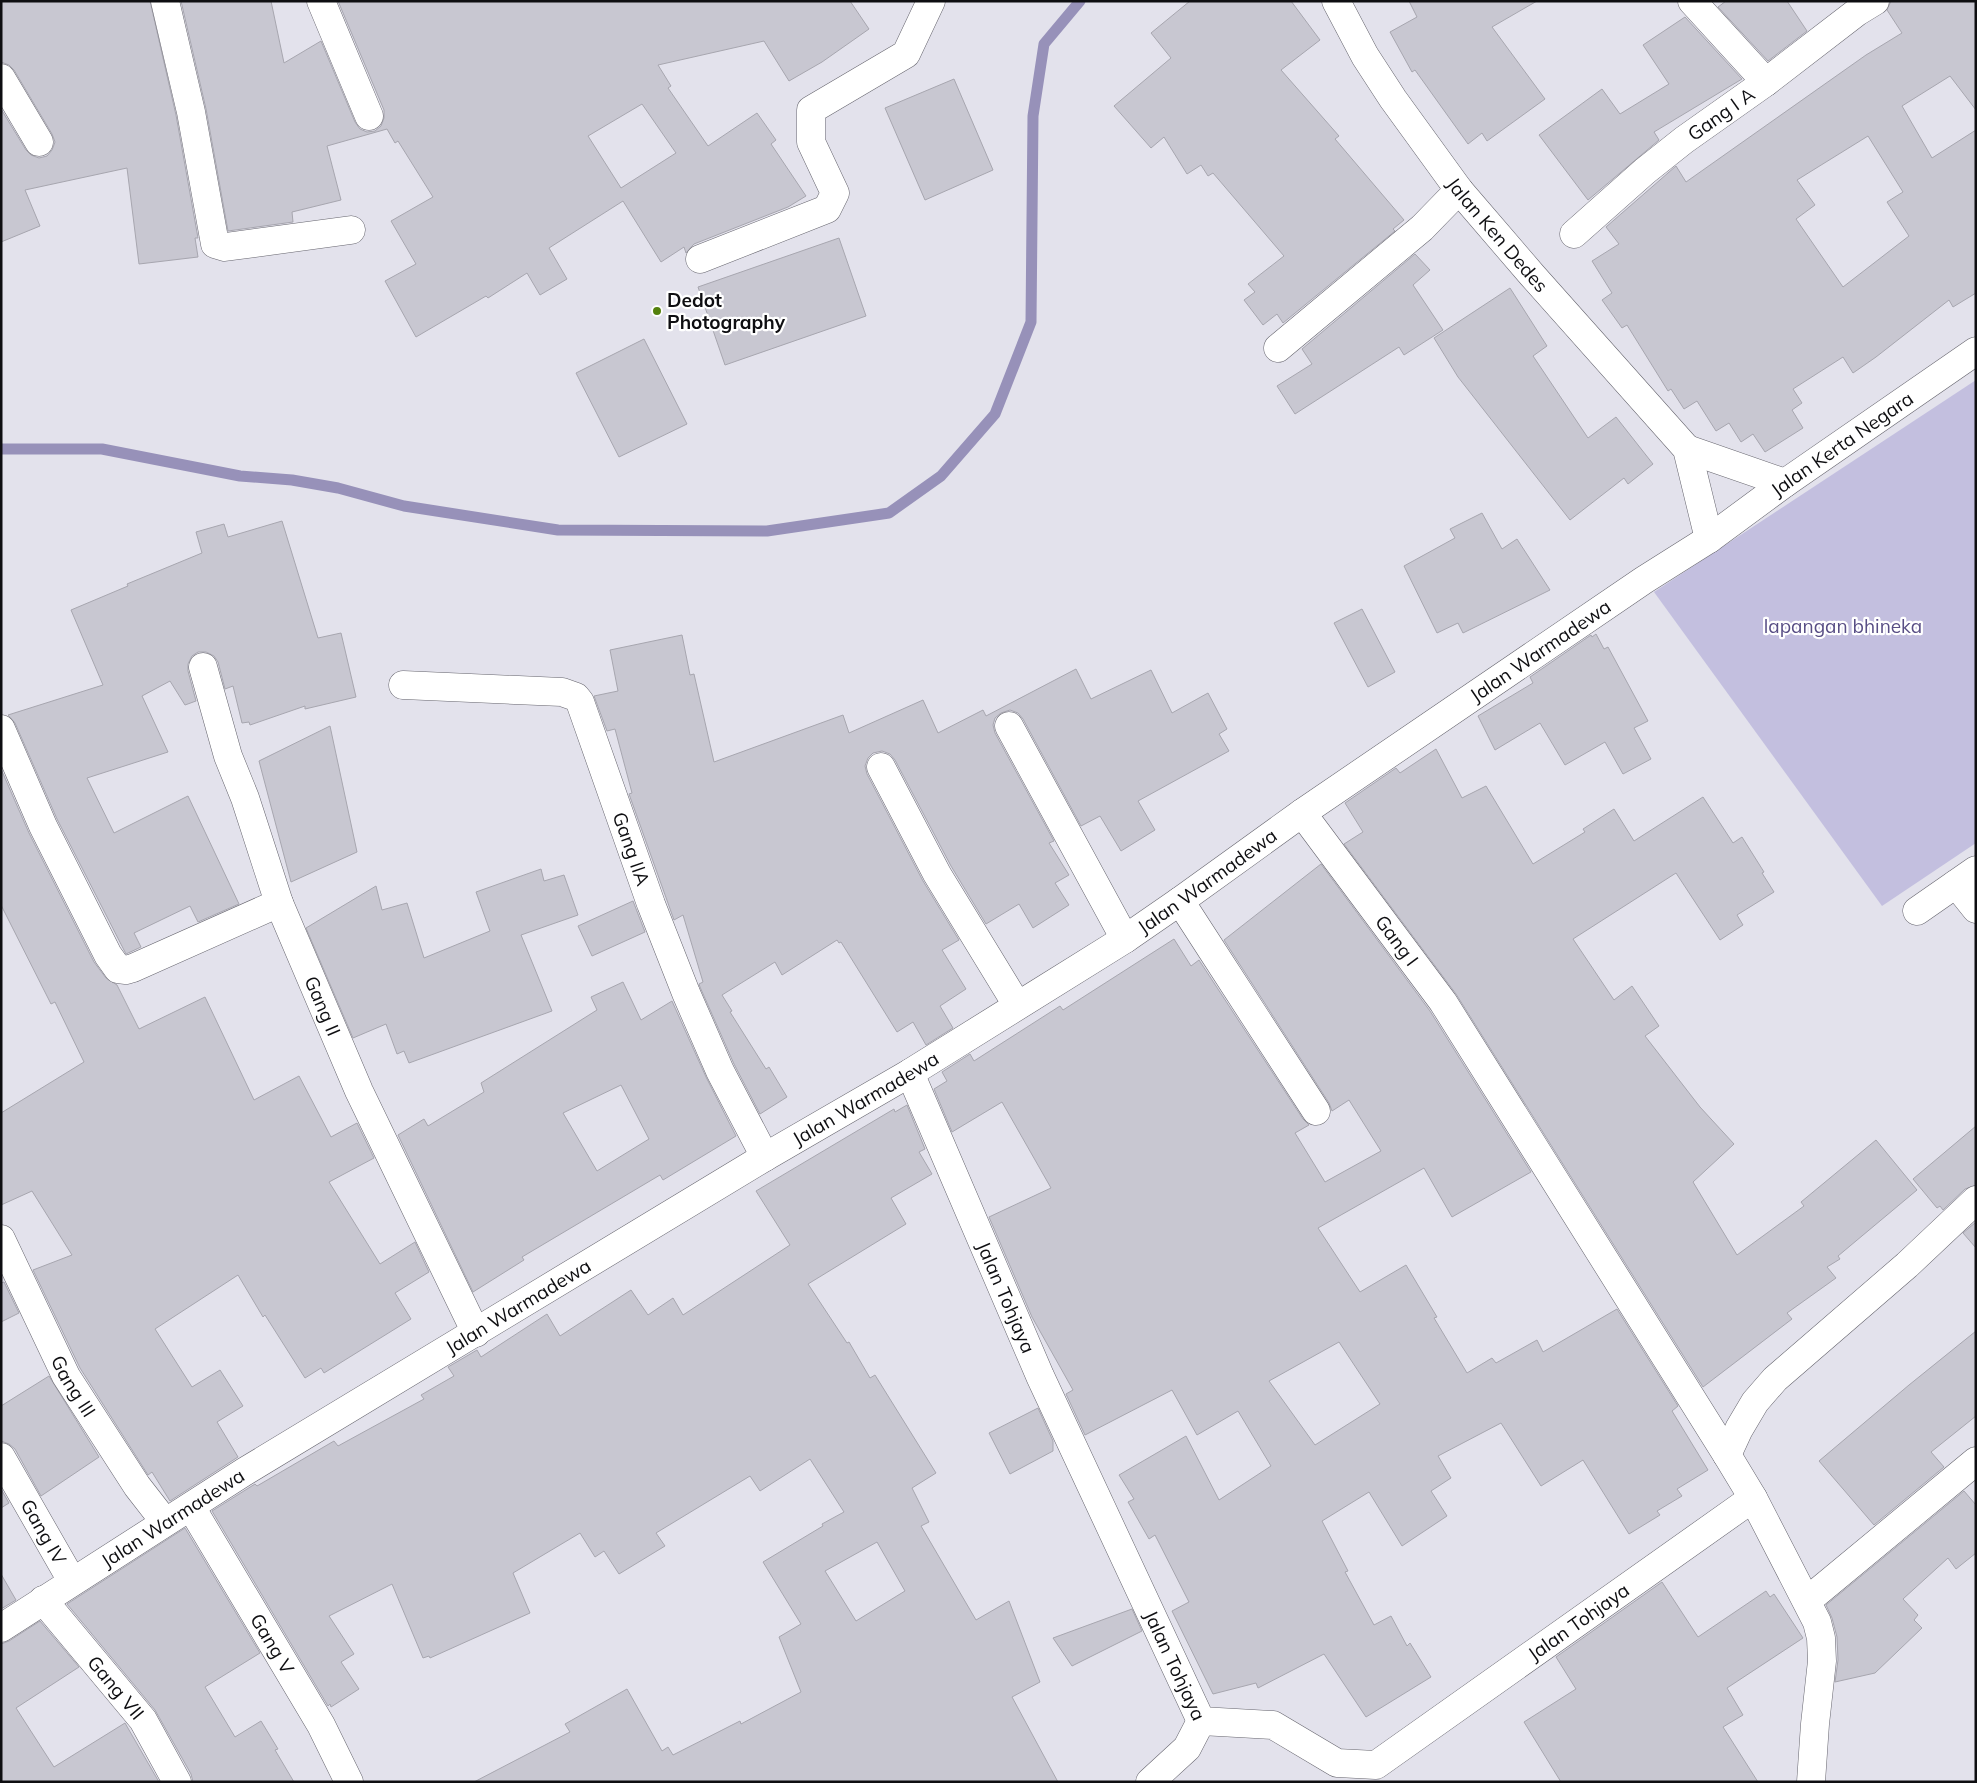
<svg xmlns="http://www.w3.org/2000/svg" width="1977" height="1783" font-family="Mulish,sans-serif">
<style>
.green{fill:#c3bfdf}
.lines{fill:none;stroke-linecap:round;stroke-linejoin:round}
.stream{stroke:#9791b9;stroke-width:11}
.building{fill:#c8c7d1;stroke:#a7a6af;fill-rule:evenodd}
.minor-casing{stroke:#66656e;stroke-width:29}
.minor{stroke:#fff;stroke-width:28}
.poi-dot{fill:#54810d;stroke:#fff;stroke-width:2}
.labels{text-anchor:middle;stroke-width:4.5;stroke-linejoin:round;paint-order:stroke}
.street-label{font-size:19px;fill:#0e0e11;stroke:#fff}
.poi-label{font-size:19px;font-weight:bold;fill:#0e0e11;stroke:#fff;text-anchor:start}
.park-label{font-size:19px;fill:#584e85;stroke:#fff}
</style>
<rect width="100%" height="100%" fill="#e3e2ec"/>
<path class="green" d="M1976,380V843L1882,906L1654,592Z"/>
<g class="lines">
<path class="stream" d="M1,449H102L240,476L292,480L338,488L404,506L558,530L767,531L889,513L941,476L995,414L1031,322L1033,116L1044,44L1080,1"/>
</g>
<g class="building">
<path d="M1,1H150L176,115L198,238H195L198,257L139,264L127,168L25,190L40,226L1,242V109L26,150L31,155L39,158L47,156L52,150L55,142L52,134L14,70L9,65L1,62Z"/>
<path d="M181,1H271L284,63L321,41L355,122L360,129L367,132L375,131L381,126L384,118V110L338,1H850L869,29L822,62L789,81L764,41L658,65L671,86L668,88L708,146L757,113L776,140L771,144L806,196L788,207L694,244L686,253L684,247L661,262L623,201L549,248L567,279L540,295L527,273L488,298L486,296L416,337L385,281L416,264L391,221L433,197L398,141L395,143L387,129L327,146L341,200L292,212L293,222L228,231L206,109ZM642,104L676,153L621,188L588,136Z"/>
<path d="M1190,1H1291L1320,40L1281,70L1339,136L1335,139L1404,220L1393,229L1395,231L1283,323L1277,314L1263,325L1244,300L1255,292L1248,284L1284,256L1213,173L1208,176L1201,165L1187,174L1164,137L1151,148L1114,106L1171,58L1151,33Z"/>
<path d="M1409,1H1537L1492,27L1545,99L1487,141L1482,133L1468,144L1415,70L1412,72L1390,32L1417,17Z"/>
<path d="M1726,1H1787L1807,31L1768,61L1718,7Z"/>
<path d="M1891,1H1976V110L1950,76L1902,106L1932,158L1976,130V293L1953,307L1949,300L1876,357L1853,373L1843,357L1793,389L1802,403L1792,410L1803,428L1765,452L1753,434L1741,442L1729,423L1716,431L1697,401L1684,409L1671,389L1668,391L1627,325L1622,328L1602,300L1612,293L1592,261L1619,244L1606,227L1676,166L1686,182L1866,55L1902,33L1887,10ZM1868,136L1903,192L1887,202L1909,236L1843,287L1796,219L1815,205L1797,180Z"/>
<path d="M1685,17L1742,79L1654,132L1659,140L1588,200L1539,135L1602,89L1620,114L1669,84L1643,45Z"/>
<path d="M954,79L993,170L925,200L885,108Z"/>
<path d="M839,238L866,316L725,365L698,287Z"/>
<path d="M1415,254L1430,270L1413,285L1443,330L1404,355L1399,347L1295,414L1277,386L1312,364L1302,349Z"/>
<path d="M1510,288L1547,346L1533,356L1588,438L1616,417L1653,464L1628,484L1624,478L1570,520L1458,377L1434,338Z"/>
<path d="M644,339L687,424L619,457L576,373Z"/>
<path d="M1482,513L1502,549L1517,539L1550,590L1463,633L1458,623L1437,633L1404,566L1455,538L1450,529Z"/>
<path d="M282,521L318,638L341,633L356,697L305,709V706L250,725L249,722L242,723L233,686L225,689L218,662L214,656L206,652H198L192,656L188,664V671L196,701L185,705L170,681L142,696L168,752L87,778L114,833L188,796L239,904L198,922L190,906L134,933L141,947L126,954L57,819L15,723L8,715L103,685L71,610L128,586L127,584L202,553L196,532L224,524L228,537Z"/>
<path d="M1362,609L1395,672L1368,687L1334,623Z"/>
<path d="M1596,634L1604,649L1608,647L1648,721L1634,728L1651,759L1623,774L1605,742L1565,765L1540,723L1495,750L1478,716L1533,683L1530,677L1591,635L1592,637Z"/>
<path d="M682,635L690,675L694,674L714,762L843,715L849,733L923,700L938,733L983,710L986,716L1076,669L1091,699L1151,670L1172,713L1208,693L1227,729L1219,734L1229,751L1138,801L1155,830L1121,851L1100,816L1081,826L1023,719L1018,713L1010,710L1001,713L995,718L993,725L995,733L1054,841L1049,843L1069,875L1055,883L1069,905L1033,928L1019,904L986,924L951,866L895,760L890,754L882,751L873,753L868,758L865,766L867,774L923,881L959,940L942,950L966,989L940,1006L953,1028L926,1045L913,1022L897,1032L841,942L839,943L837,940L782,975L775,962L722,995L732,1011L730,1012L766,1069L769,1067L787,1097L760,1114L734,1064L700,987L699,984L703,982L683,915L674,920L629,794L632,793L615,729L607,731L594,696L618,691L610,650Z"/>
<path d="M330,726L357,852L291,882L259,761Z"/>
<path d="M1436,749L1462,798L1486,786L1533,864L1585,832L1583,829L1614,809L1634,841L1703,797L1733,843L1742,837L1764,872L1762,873L1774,892L1737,915L1743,925L1720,940L1676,873L1573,939L1614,1000L1632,986L1659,1026L1645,1036L1700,1107L1734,1144L1693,1182L1737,1255L1804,1206L1801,1202L1876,1140L1917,1190L1838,1256L1840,1259L1827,1267L1836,1278L1787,1313L1792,1319L1703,1387L1456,994L1344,844L1363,832L1345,803L1396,768L1400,773Z"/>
<path d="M1,769L29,833L94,962L106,978L117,985L139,1029L205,997L254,1100L299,1076L331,1137L357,1123L374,1158L329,1182L380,1264L415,1242L429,1272L395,1293L411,1319L324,1373L321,1368L305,1378L265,1315L263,1317L238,1275L155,1329L192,1387L220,1370L243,1406L217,1422L238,1457L170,1501L152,1472L148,1475L80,1368L33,1270L72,1255L32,1191L1,1205V1113L84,1062L55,1002L51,1004L1,905Z"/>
<path d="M1321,864L1430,1011L1531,1172L1452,1217L1424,1168L1318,1228L1360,1292L1406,1265L1437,1317L1434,1318L1467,1373L1492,1358L1496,1363L1537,1340L1543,1352L1617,1309L1678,1406L1672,1411L1708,1470L1677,1489L1682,1496L1657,1511L1660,1515L1629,1534L1583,1460L1541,1486L1501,1423L1438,1456L1451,1478L1431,1491L1447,1516L1402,1546L1369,1492L1322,1521L1348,1571L1345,1572L1374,1625L1391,1616L1407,1646L1410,1643L1431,1677L1366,1717L1324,1654L1258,1688L1256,1683L1213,1694L1172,1611L1189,1602L1155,1535L1149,1539L1128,1502L1134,1499L1119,1475L1186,1436L1219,1500L1271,1466L1238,1411L1197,1435L1172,1390L1085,1435L1066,1394L1073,1390L1032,1317L989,1217L1051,1188L1002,1102L952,1132L934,1089L947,1081L942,1072L970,1054L974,1061L1060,1006L1063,1010L1174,939L1191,966L1199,960L1303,1119L1309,1125L1295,1133L1325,1182L1381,1151L1349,1100L1332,1111L1329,1103L1224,940ZM1339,1342L1380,1404L1315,1445L1269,1381Z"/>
<path d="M541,869L544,881L564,875L578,915L521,935L552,1011L409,1063L404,1051L397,1054L386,1024L353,1038L306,928L376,886L382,910L407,903L424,958L490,931L476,892Z"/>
<path d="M633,901L645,932L592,956L578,926Z"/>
<path d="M623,982L641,1020L672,1001L706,1077L736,1136L663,1180L660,1175L522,1257L524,1260L473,1292L398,1135L424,1119L428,1126L484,1092L481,1083L597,1010L591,997ZM621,1085L649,1139L597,1171L563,1113Z"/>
<path d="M907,1105L925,1149L919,1152L932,1174L891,1198L906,1224L808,1284L847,1343L849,1342L870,1378L875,1375L936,1473L912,1488L929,1522L921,1526L976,1620L1009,1601L1040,1682L1012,1697L1058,1782H474L570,1732L565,1724L627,1689L662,1751L668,1747L673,1755L740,1721L741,1724L801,1692L779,1637L801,1624L763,1562L823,1526L822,1524L844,1512L810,1459L760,1491L750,1476L656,1533L665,1546L619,1574L604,1551L595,1557L580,1533L513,1573L530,1613L430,1658L429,1656L423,1658L392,1584L329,1616L354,1654L341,1662L359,1689L331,1707L330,1704L328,1706L212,1511L255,1484L257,1486L334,1441L338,1446L424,1399L421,1395L454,1376L448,1367L477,1350L481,1357L547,1314L560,1336L631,1290L648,1315L673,1298L683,1315L790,1245L756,1191L894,1109L895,1112ZM877,1542L905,1591L856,1621L825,1571Z"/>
<path d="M1976,1126V1185L1965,1189L1943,1210L1940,1206L1937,1208L1913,1179Z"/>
<path d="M1976,1222V1248L1963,1233Z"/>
<path d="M4,1282L19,1313L1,1322V1283Z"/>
<path d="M1976,1331V1416L1931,1452L1944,1467L1874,1525L1819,1461L1909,1385Z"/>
<path d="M49,1376L99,1457L41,1496L15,1449L9,1444L1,1441V1406Z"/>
<path d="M1038,1408L1053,1441V1451L1010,1474L989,1433Z"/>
<path d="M1,1489L9,1503L1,1508Z"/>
<path d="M1964,1491L1976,1505V1553L1956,1569L1948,1558L1903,1599L1918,1615L1914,1620L1922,1628L1875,1673L1835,1682L1838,1660L1837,1637L1832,1618L1826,1605Z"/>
<path d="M185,1528L260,1653L205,1687L235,1737L261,1721L278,1749L275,1750L294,1782H193L191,1774L155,1710L67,1604Z"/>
<path d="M1,1574L16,1600L1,1609Z"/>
<path d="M1662,1582L1698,1637L1766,1591L1770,1597L1774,1594L1803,1638L1727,1688L1743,1715L1723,1727L1758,1782H1561L1524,1722L1576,1689L1556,1657Z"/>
<path d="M1132,1609L1142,1631L1072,1666L1053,1638Z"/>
<path d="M40,1621L79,1667L16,1708L54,1767L125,1723L159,1782H1V1644L9,1641Z"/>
</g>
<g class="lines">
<defs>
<g id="minor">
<path d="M165,1L191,112L215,244L225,247L351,230"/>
<path d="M321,1L369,116"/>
<path id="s1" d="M1336,1L1365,56L1393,99L1459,190L1532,275L1687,449L1709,539"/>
<path d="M1692,1L1766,82"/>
<path d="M1,78L39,142"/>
<path id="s2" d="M1574,234L1645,171L1684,140L1766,82L1857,12L1875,1"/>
<path d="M700,259L827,209L835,193L811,142V110L906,54L931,1"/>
<path d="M1278,348L1422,228L1459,190"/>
<path d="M1687,449L1785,483"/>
<path id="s3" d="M203,667L228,756L245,798L279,903L359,1091L476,1333"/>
<path id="s4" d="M403,685L562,692L576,697L580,702L651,904L686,993L720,1071L765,1157"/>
<path d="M1009,726L1125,939"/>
<path d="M1,729L43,826L108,955L118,969L126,970L133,968L279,903"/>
<path d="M881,767L937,874L1017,1005"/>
<path id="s5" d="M1302,813L1443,1002L1727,1455L1753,1498L1817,1622L1821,1638L1822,1661L1815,1724L1811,1782"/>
<path d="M1956,884L1976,909"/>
<path d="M1180,901L1316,1111"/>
<path d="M1917,911L1976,870"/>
<path id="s6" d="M910,1073L1040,1376L1201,1721L1273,1725L1337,1763L1376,1765L1753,1498"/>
<path id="s7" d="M1,1239L66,1376L137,1486L165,1522"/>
<path d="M1727,1455L1739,1429L1755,1402L1775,1379L1907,1265L1976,1200"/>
<path id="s8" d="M1,1457L72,1581"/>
<path id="s9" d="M191,1507L321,1725L349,1782"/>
<path id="s10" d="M43,1600L143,1720L177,1782"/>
<path d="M1808,1600L1976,1461"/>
<path id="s11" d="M1,1628L244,1472L765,1157L910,1073L1125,939L1180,901L1302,813L1644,580L1709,539L1785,483L1976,351"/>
<path d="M1150,1782L1187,1748L1201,1721"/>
</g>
</defs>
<use href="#minor" class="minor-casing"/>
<use href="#minor" class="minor"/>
</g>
<circle class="poi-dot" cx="657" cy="311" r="5"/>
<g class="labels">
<g class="street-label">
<text dy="7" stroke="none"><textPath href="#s2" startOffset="190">Gang I A</textPath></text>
<text dy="7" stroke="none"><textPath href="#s1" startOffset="285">Jalan Ken Dedes</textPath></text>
<text dy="7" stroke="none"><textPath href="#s11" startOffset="2190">Jalan Kerta Negara</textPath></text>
<text dy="7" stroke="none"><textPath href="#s11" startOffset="1824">Jalan Warmadewa</textPath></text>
<text dy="7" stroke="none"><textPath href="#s4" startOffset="336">Gang IIA</textPath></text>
<text dy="7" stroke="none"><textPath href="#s11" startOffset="1419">Jalan Warmadewa</textPath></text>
<text dy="7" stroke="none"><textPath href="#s5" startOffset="159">Gang I</textPath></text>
<text dy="7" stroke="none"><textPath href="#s3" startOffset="360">Gang II</textPath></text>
<text dy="7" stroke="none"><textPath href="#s11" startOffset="1014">Jalan Warmadewa</textPath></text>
<text dy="7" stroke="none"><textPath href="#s6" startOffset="244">Jalan Tohjaya</textPath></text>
<text dy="7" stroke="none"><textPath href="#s11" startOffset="609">Jalan Warmadewa</textPath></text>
<text dy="7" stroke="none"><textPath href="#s7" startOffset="164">Gang III</textPath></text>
<text dy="7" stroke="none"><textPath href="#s11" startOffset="204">Jalan Warmadewa</textPath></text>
<text dy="7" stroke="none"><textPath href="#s8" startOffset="86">Gang IV</textPath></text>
<text dy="7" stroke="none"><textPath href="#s6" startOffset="1144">Jalan Tohjaya</textPath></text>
<text dy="7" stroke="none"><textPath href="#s9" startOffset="159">Gang V</textPath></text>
<text dy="7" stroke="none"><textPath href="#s6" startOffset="649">Jalan Tohjaya</textPath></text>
<text dy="7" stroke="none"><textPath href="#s10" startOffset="114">Gang VII</textPath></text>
</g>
<g class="poi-label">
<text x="667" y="307">Dedot<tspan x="667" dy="22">Photography</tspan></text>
</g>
<g class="park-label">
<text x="1843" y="633">lapangan bhineka</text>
</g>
</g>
<rect width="1977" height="1783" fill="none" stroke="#0e0e11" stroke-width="5"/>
</svg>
